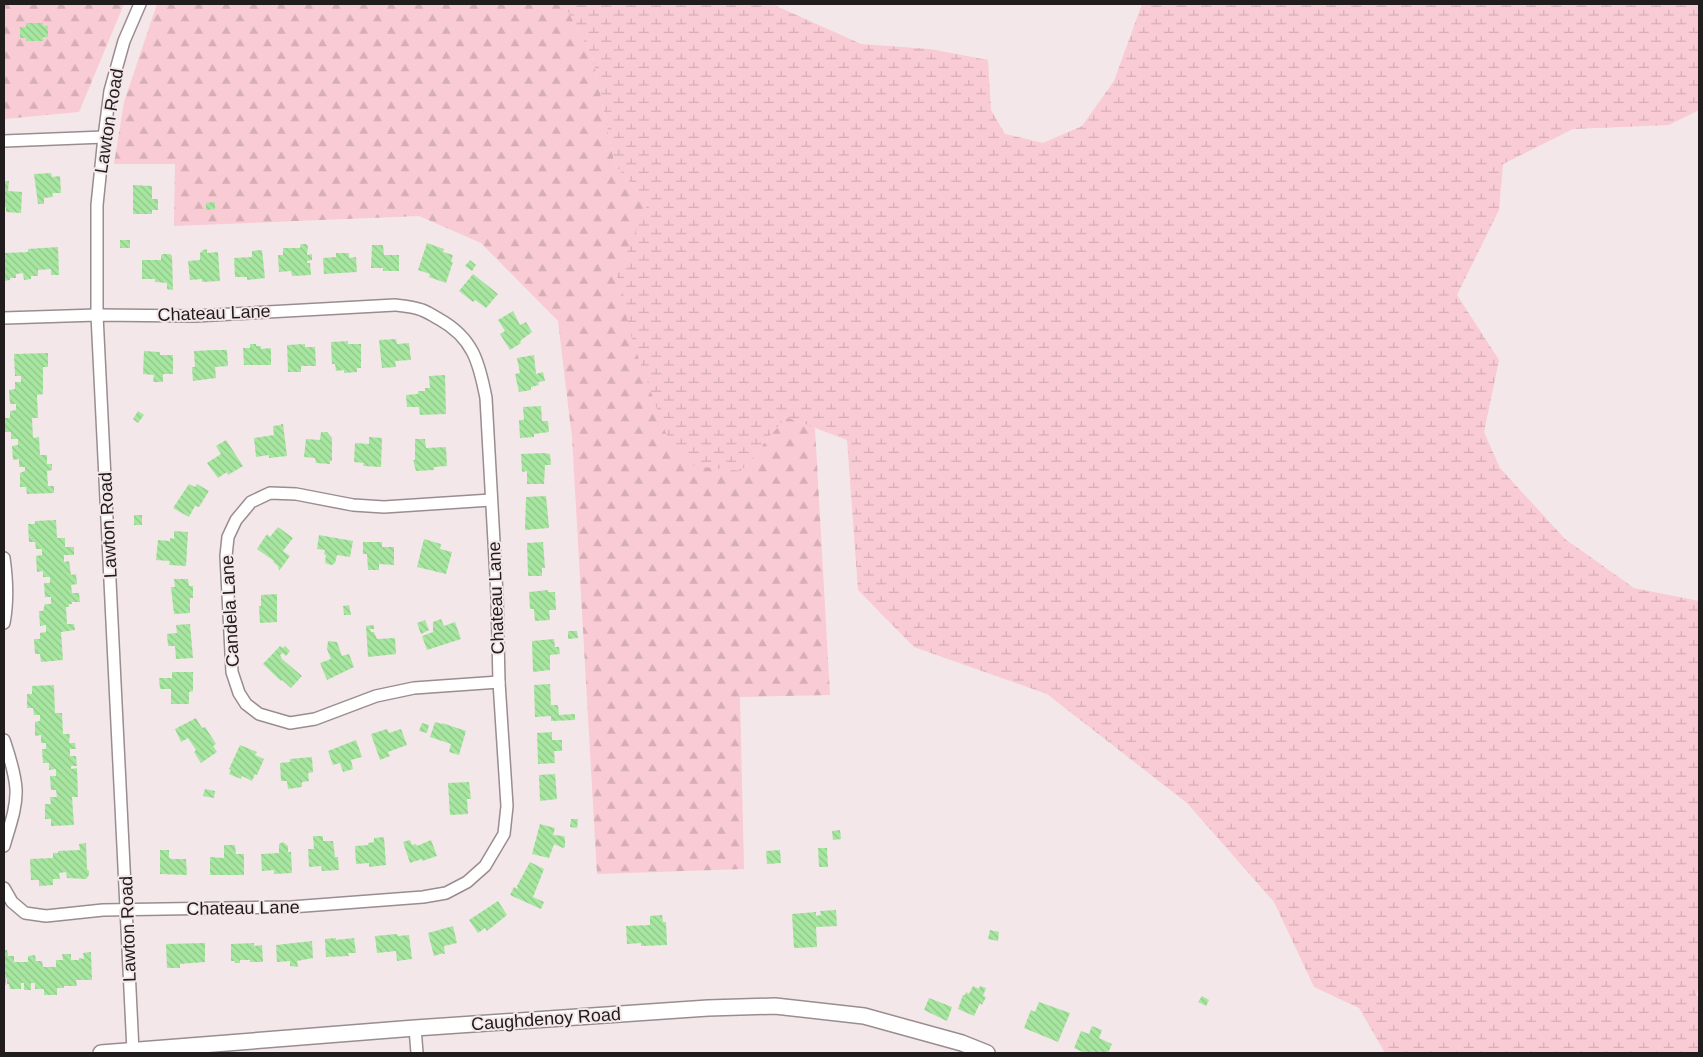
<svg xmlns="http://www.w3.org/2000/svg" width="1703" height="1057" font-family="Arial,sans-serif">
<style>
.forest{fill:url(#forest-firs)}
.wetland{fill:url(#wetland-marsh)}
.building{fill:url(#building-back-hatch)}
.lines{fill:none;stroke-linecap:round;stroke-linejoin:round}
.street-casing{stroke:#998d8f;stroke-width:14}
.secondary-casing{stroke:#998d8f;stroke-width:18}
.street{stroke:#fff;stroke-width:11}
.secondary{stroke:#fff;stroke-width:15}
.labels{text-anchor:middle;stroke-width:4;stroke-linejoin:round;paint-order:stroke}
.street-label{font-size:18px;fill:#211c1d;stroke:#f4e7e9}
</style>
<defs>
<pattern id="forest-firs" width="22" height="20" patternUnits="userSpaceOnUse" patternTransform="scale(1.25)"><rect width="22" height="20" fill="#f9cbd4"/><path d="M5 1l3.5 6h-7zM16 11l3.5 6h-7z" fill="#d5aeb6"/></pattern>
<pattern id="wetland-marsh" width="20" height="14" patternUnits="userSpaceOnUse" patternTransform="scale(1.25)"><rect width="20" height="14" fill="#f9cbd4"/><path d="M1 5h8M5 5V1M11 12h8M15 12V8" fill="none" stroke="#d5aeb6"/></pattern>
<pattern id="building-back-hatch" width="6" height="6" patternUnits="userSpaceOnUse" patternTransform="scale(1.25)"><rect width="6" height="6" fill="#a7e6a0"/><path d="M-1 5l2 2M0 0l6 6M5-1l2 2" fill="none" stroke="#8fc589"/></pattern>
</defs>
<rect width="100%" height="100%" fill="#f4e7e9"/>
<g class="forest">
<path d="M4,4H124L79,112L4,119Z"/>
<path d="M157,4H564L593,58L615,165L648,203L635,236L741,471L786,417L815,428L830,695L740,697L744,869L597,874L572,438L558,321L481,243L419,216L174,226L175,164H114L124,102Z"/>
</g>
<path class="wetland" d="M564,4H772L861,44L930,49L988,60L991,110L1005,134L1043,143L1082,126L1114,81L1142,4H1699V110L1669,125L1573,129L1503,164L1499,210L1457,295L1499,360L1484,432L1500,468L1565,539L1634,588L1699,601V987L1696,995L1699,998V1053H1385L1359,1008L1314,987L1274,902L1187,803L1047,694L914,647L858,590L847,440L786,417L741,471L694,466L668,439L633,343L617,276L648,203L615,165L593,58Z"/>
<g class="building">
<path d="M26,23H43V26H48V37H43V41H26V38H20V27H26Z"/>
<path d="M51,173L52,177L60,176L61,193H52L53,197L44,198V204H38L34,174Z"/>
<path d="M4,181H9L8,191L22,192L21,213L6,212V207H4Z"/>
<path d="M133,185L152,186V199H158V210H152V214H133Z"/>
<path d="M215,202V209L206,210V203Z"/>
<rect x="120" y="240" width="10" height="8"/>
<path d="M427,243L444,249L443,252L453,255L451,262H453L446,283L429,277L430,274L418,270Z"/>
<path d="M301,244H306L308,246L307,255L312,254V260L307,261V263H310L311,275L292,276L291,271L279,272L278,255H283V248H300Z"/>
<path d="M372,245H383L384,255H399V271H383V268H371Z"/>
<path d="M58,247L59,275H51V269L38,270V276H31V279L24,280L23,273L16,274V278H10V280L4,281V253L28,252V249Z"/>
<path d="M207,249V253L218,252L220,281L202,282V279L190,280L188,261L200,260V253L203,250Z"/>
<path d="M262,250L265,278L247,280V277H235L234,258L252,257V251Z"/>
<path d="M336,253H349V258L356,257L357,272L324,274L323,258L336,257Z"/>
<path d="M163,254H170L172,256L173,290L167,289V283L155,282V279H142V260H161V255Z"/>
<path d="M470,260L476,265L472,271L465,266Z"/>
<path d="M473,274L498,294L486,308L475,300L473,302L459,291Z"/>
<path d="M513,311L520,325L526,322L532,332L520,341L521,343L510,350L500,334L505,331L498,320Z"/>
<path d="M396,339L397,344L409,343L411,360L395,361L396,367L382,368L379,340Z"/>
<path d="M348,341V344H361V368H357V372L344,373V370L336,371L335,364H332L331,342Z"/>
<path d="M250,344H256V346H261V349L271,348V365H244L243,348H250Z"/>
<path d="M305,344V347H315L316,366H301V372H288L287,345Z"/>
<path d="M214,350H227L228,366L215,367L216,378L193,381L192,367H195L194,351Z"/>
<path d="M144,351L160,352V355H173V374H163V382H153L154,375L143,374Z"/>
<path d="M48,353V367H43V394L37,395L38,418H32L33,438L39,437L40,455H47V464H52V470L47,471L48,486H54V493L27,494L26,487H20V473L25,471V467H19V459L13,460L12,446L18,445V439H11V432H5V418H10V411L16,410V404H10L9,390L15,389V382H21V376H15L14,354Z"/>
<path d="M534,355L536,374L543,372L545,381L538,382L539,385L531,387V390L519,392L515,374L520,373L517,358Z"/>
<path d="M445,375L446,414L420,415L419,407H407L406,395L418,394V391H425V388H430L429,376Z"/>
<path d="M541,406L542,421H548L549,432L534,434V437L520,438L519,420H524L523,407Z"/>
<path d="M138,411L144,415L138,423L133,419Z"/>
<path d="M281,424H283L287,456L269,458V455L256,457L254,438L274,435L273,426L281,425Z"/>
<path d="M321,432H327L332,438V461H330V464L316,463L315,458L304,457L306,439L320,440Z"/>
<path d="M369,437L382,438L381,467L363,466L364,463L354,462L355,443L369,444Z"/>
<path d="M415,439H425L426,448L446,447L447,466L434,467V470L416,471L413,460H415Z"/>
<path d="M226,440L243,466L228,475L227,472L218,478L207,463L221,454L216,446Z"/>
<path d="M544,453L550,454L551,465H545L544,484H527V471L522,472L521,454Z"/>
<path d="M189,484L195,487L197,484L209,491L199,507L195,506L189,517L173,508Z"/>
<path d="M546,496L549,528L525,530L526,497Z"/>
<rect x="134" y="515" width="8" height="10"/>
<path d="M56,520L57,538H65V547H74V555H64V562L69,561L71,575L76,574L77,584L71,585L72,593H79L80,602H72V604H69V607H66L67,624H74L75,630L61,632L63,660L41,662L40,654H35L34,639H40V633L46,632V625L40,626L39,611H43L45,604H51V597H45L44,583H50V577H43V571L37,572L36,556L42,555V549H36L35,542H29L28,524H35V521Z"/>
<path d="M278,527L293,538L283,551L290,556L279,571L278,566L273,562L274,561L257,549L267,534L270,537Z"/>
<path d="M174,531L188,532L186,566L169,565L170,561L156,560L158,540L170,541V538L174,539Z"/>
<path d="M319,535L353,541L350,557L337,555L335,563L332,565L327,564L325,562L326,555L324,554L325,550L317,549Z"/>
<path d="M424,539L441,544L440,549L452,552L446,574L417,567Z"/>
<path d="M363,542H382V547H394V565L379,564V570H368L367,554H363Z"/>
<path d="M543,542L545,568H542V576H528L527,543Z"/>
<path d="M174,579H188L189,586H193V598H190V613L174,614L171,587H175Z"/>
<path d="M548,590V592H555L556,610H549L550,620L535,621L534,609H530L529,592Z"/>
<path d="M277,594V622L260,623L259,606H261V595Z"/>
<path d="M349,605L351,615H344L343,606Z"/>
<path d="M441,619L444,626L455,622L461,639L427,650L422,636L433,632V622Z"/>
<path d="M425,620L429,630L421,634L417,623Z"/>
<path d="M190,624L193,658L176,659L175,646H168L167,634L177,633L176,625Z"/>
<path d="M374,625V629H370L371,632H374L377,639L395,638L396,654L368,657L366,626Z"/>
<path d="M568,631H577L578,638L568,639Z"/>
<path d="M554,639L555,647H559L560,654L550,655V670L533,672L532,641Z"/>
<path d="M328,641L337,642L342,656L349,654L354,667L327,680L320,663L331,659L327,649Z"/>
<path d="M280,646L283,648L285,646L290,651L286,656L283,653L280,655L282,659L302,676L291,688L282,680L281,681L263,664Z"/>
<path d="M172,672H193V691L189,692V704H171V689H160L159,678H172Z"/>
<path d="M550,684L551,705H558L559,715L575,714V720L551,721V716L535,717L534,685Z"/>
<path d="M54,685L55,713H62L63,734H70L69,743H75L76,749H70V756H76L77,766H71V769L77,768L78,797H72L74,825L51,826V819H45V804H51L50,797H57L56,790H51L50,776H56V769L49,770V763H43L42,749H46V743H41V735L35,736V722L40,721V715H34L33,708H27V694H32V686Z"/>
<path d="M196,718L202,728L205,727L216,744L213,746L217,752L201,763L194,752L196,750L188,738L181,742L175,729Z"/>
<path d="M435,722L442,724V723L466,731L459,755L449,752L451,744L430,737Z"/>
<path d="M422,723L429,725L427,733L419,731Z"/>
<path d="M387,729L389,733L401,729L407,745L388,752L390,756L380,760L371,734Z"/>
<path d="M552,732V740H562V751H554L555,763L538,764L537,733Z"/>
<path d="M356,740L362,757L351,760L353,769L343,772L340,763L333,765L328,751Z"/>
<path d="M240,745L257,752L255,755L264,759L257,775L255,774L252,781L242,776L241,779L229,774L231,770L229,769Z"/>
<path d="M312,757L313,772L308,773L309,781L302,782V787L288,789L287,781H281L280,763L290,762V759Z"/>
<path d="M555,774L557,799L540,801L539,775Z"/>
<path d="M469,782L471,799H467L468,814L450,815L448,783Z"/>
<path d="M205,789L215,791L214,798L203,796Z"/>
<path d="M571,819H578L577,828L570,827Z"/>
<path d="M540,824L555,828L553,835L564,836L565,838V847L563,848L554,844L549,858L532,854Z"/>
<path d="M840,830L841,839L833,840L832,831Z"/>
<path d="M313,836H323V841H333L335,857H338L339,870L322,871L321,866L309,867L308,849H314Z"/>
<path d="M384,837L386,865L369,867V863L356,864L355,846L368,845V843L374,842V838Z"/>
<path d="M410,840L412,845L416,844L417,846L431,840L437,856L422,861V859L410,863L403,842Z"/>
<path d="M283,842L288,846V852H291L292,873L274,874V870L262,871L261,854L279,853V844Z"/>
<path d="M86,843L87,869L89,871V875L86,879L67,878L66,872L59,873L60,879H53V885L39,886V880H31L30,859L53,858V853H58V851L80,850L79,844Z"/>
<path d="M224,845H235L236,854H244V875H210V857L224,858Z"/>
<path d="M818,848H827L828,867H819Z"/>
<path d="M160,850H169V858L172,859H186L187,875L160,874Z"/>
<path d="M780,850L781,863L767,864L766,851Z"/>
<path d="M530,862L544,869L533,897L544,902L541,909L510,895L514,887L518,889L517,886Z"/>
<path d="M498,901L507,915L487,931L485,928L478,933L469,920Z"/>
<path d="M836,910L837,926L816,927L817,947L794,948L792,914L816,912V916L821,915L820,911Z"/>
<path d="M662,915L663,922H666L667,945L641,946V943L627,944L626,926L650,925V916Z"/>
<path d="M453,926L457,943L444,946L445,954H443V953L434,956L428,933Z"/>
<path d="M990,930L999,932L998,941L988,939Z"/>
<path d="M397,934L398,936L409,935L412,959L397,961L396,951L377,953L375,936Z"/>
<path d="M336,938V940L354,938L356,953H348L349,956L326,957L325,939Z"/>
<path d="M312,941L313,958L297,961L298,967L290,966V961L277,962L276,945Z"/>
<path d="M205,943V962L180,964V968H167L166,944Z"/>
<path d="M254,943V946L262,945L263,962H250V960H240V963H235V961H231V944Z"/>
<path d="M4,950H7L8,956H14V962H28V956L35,955L36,961H42L43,967H56V960H63L62,954H71V960H79V958L84,959L83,953L91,952L92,980H76L77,986H64V988H57V995H44V989H35V983H31V990H24V983H21V989H10L9,984H7V978H6V985H4Z"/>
<path d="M973,986L979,989L980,986L986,988L983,996L986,997L982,1005L980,1003L974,1016L958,1009L963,995H965L966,992L969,994Z"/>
<path d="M1202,996L1209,1000L1206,1006L1198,1002Z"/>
<path d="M929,998L952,1007L947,1021L924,1010Z"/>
<path d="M1039,1002L1070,1013L1058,1042L1024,1028L1031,1010L1035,1012Z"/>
<path d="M1092,1026L1102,1030L1099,1038L1112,1044L1108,1053H1085L1074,1048L1081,1031L1089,1034Z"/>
</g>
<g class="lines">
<defs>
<g id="street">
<path d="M4,141L104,137"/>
<path d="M4,318L97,315L195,316L395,305C404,306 414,307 422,310C428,312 433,316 439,319C473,338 479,362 486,398L497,596L499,682L507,806L504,834L485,866L467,882L446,893L423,897L291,907L103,910L46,916L25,913L12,902L4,888"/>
<path d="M491,500L384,507L353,505L296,494L270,493L251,502L236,520L228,537L226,556L232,672L239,693L246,704L259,714L290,723L315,719L376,696L414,688L499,682"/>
<path d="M4,558C7,579 8,602 4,623"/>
<path d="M4,740C9,755 15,772 16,789C17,808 9,828 4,846"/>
<path d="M415,1028L417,1053"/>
<path d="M133,1051L97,315V205L104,137L110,91L124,41L140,4"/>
</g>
<path id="secondary" d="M101,1053L415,1028L708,1008L775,1006L864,1016L962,1043L987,1053"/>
</defs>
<use href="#street" class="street-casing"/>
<use href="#secondary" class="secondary-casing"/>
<use href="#street" class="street"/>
<use href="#secondary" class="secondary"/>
</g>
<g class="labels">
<g class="street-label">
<text transform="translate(109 121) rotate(-81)" y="6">Lawton Road</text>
<text transform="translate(214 313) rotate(-2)" y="6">Chateau Lane</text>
<text transform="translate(108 525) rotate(-93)" y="6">Lawton Road</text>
<text transform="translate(496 598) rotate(-92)" y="6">Chateau Lane</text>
<text transform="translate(230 611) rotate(-93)" y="6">Candela Lane</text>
<text transform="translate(243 908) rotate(-1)" y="6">Chateau Lane</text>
<text transform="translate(128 929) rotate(-92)" y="6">Lawton Road</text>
<text transform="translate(546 1019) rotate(-4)" y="6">Caughdenoy Road</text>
</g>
</g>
<rect width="1703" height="1057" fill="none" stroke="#211c1d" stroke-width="10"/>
</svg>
